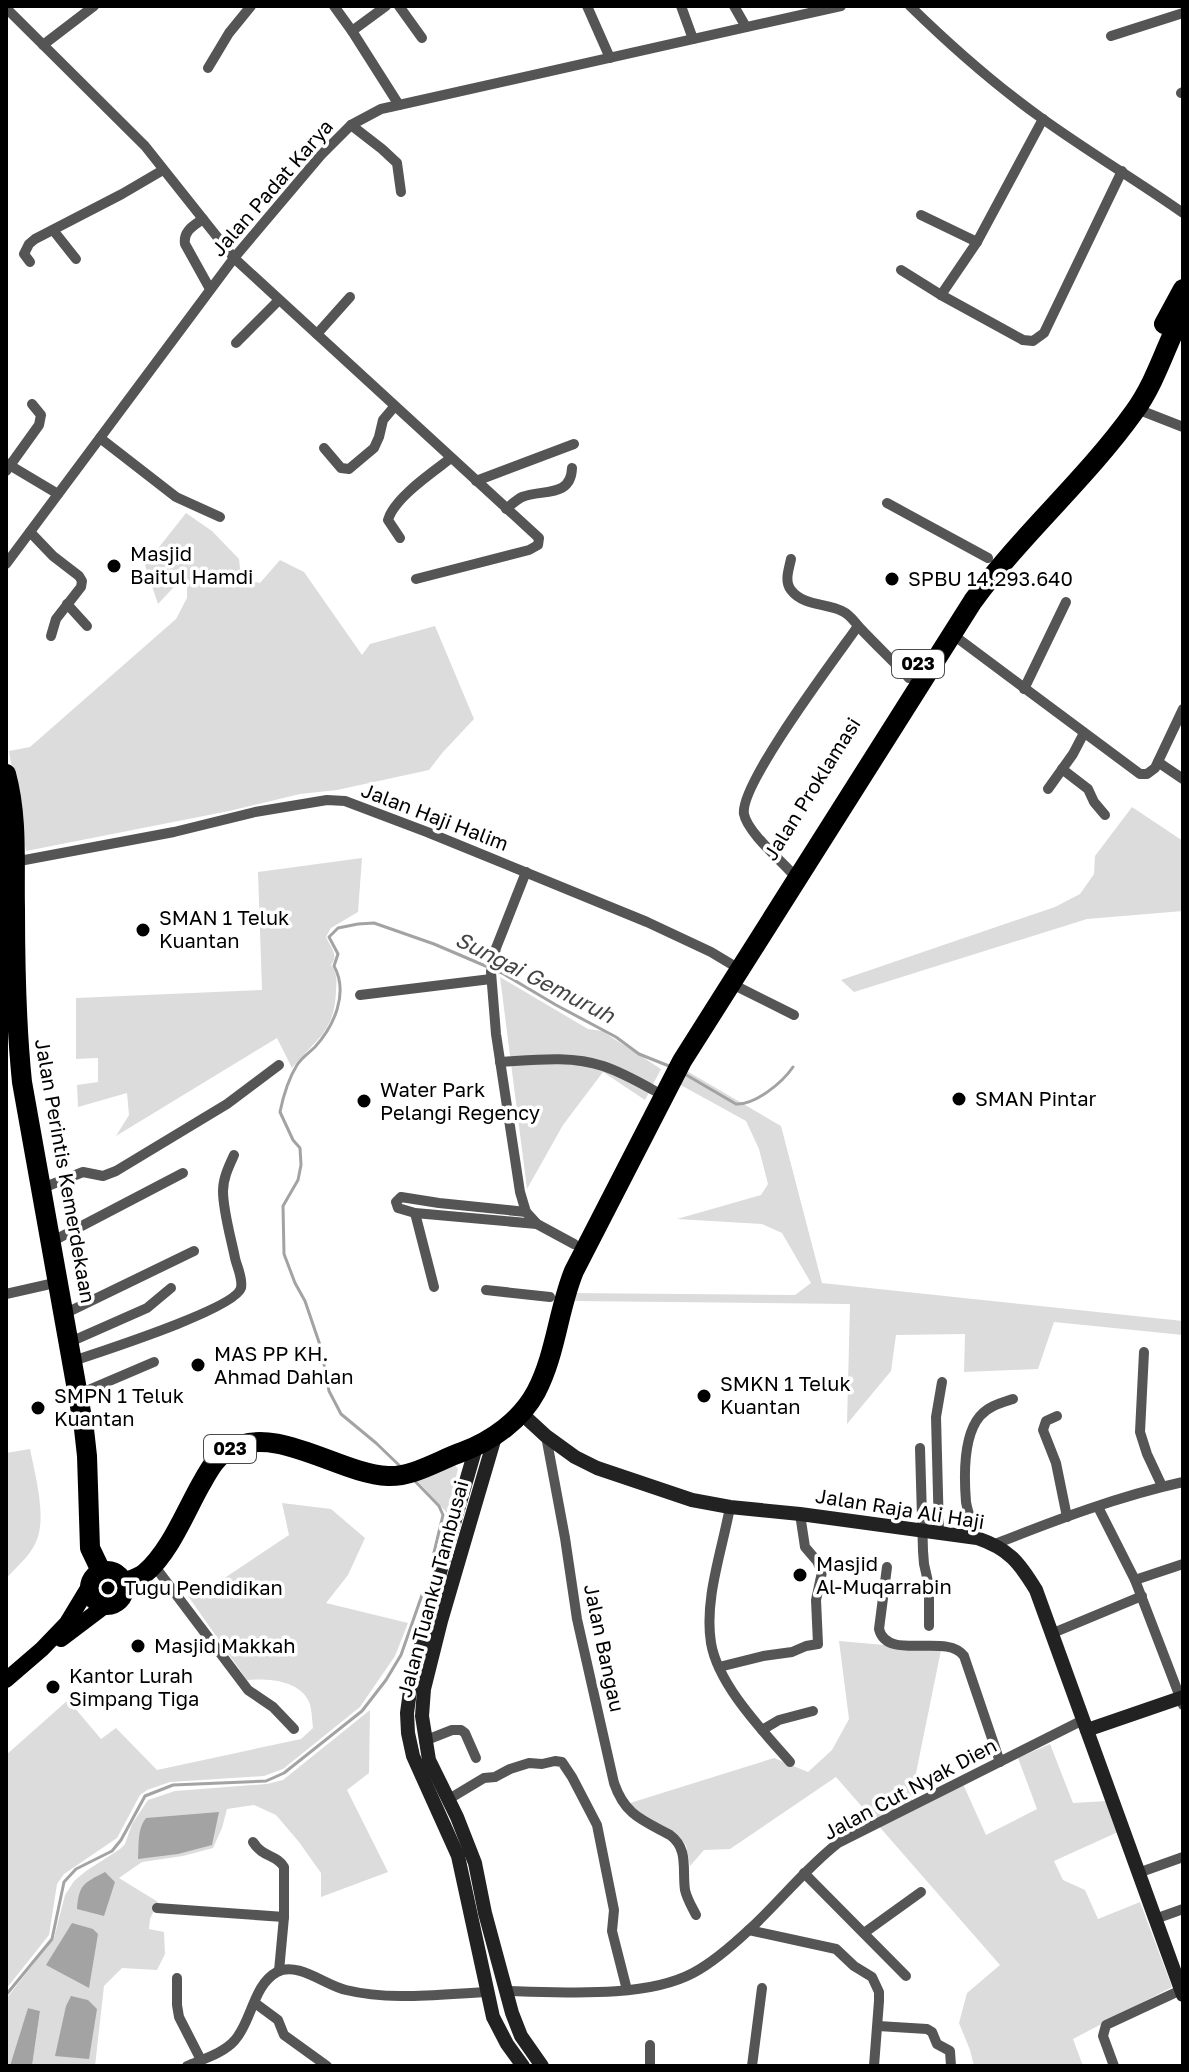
<svg xmlns="http://www.w3.org/2000/svg" width="1189" height="2072" font-family="'Golos Text',sans-serif">
<style>
.green{fill:#dcdcdc}
.water{fill:#a3a3a3}
.lines{fill:none;stroke-linecap:round;stroke-linejoin:round}
.stream{stroke:#a3a3a3;stroke-width:3}
.street{stroke:#555;stroke-width:10}
.secondary{stroke:#222;stroke-width:14}
.primary{stroke:#000;stroke-width:16}
.highway{stroke:#000;stroke-width:20}
.poi-dot{fill:#000;stroke:#fff;stroke-width:3}
.labels{text-anchor:middle;stroke-width:7;stroke-linejoin:round;paint-order:stroke}
.shield{fill:#fff;stroke:#4c4c4c;stroke-width:2}
.shield-label{font-size:18px;font-weight:bold;fill:#000}
.street-label{font-size:20px;fill:#000;stroke:#fff}
.poi-label{font-size:20px;fill:#000;stroke:#fff;text-anchor:start}
.water-label{font-size:22px;font-style:italic;fill:#444;stroke:#fff}
</style>
<rect width="100%" height="100%" fill="#fff"/>
<g class="green">
<path d="M186,513L212,531L239,559L241,578L260,583L280,560L304,572L362,655L370,644L435,626L474,719L443,752L429,770L337,790L300,794L229,811L26,851L9,751L30,747L176,619L187,598V573L158,604L145,565Z"/>
<path d="M1132,807L1183,841V911L1087,919L854,992L841,980L1055,907L1080,894L1094,874L1095,856Z"/>
<path d="M362,858L358,912L331,928L326,937C331,948 339,955 331,965C337,974 337,979 336,990C335,1032 316,1039 292,1068L277,1038L116,1136L129,1115L127,1093L78,1107L77,1085L98,1082V1058L76,1059V998L262,990L258,872Z"/>
<path d="M500,977L588,1029L602,1031L661,1069L645,1100L603,1072L563,1125L527,1189Z"/>
<path d="M687,1071L781,1126L822,1283L1183,1321V1335L1054,1322L1038,1369L964,1372L965,1334L896,1335L891,1371L847,1424L850,1304L575,1301L572,1293L795,1295L811,1283L782,1233L762,1224L677,1219L761,1195L768,1184L759,1149L746,1121L677,1083Z"/>
<path d="M30,1449C35,1475 48,1520 35,1544C29,1557 15,1568 6,1579V1453Z"/>
<path d="M452,1462L458,1469L447,1513L414,1477Z"/>
<path d="M282,1503L331,1509L365,1538L348,1575L326,1603L408,1623L395,1656L360,1707L283,1769L264,1776L170,1782L147,1790L140,1795L117,1838L64,1874L57,1884L49,1935L6,1989V1755L68,1700L101,1739L116,1728L157,1770L301,1739L313,1728C312,1720 312,1709 309,1702C300,1680 267,1678 247,1680L188,1596L208,1589L289,1535Z"/>
<path d="M839,1641L941,1650L911,1798L915,1806L963,1784L986,1835L1037,1809L1018,1758L1050,1744L1073,1803L1106,1801L1118,1832L1054,1861L1063,1880L1085,1890L1098,1919L1140,1902L1172,1987L1073,2039L1083,2066H974L970,2050L959,2023L967,1993L1000,1965L836,1777L730,1849L704,1850L690,1866L686,1845L677,1836L637,1815L627,1804L774,1758L808,1772L832,1750L849,1719Z"/>
<path d="M370,1710L369,1773L347,1790L388,1872L321,1897V1873L299,1842L276,1815L254,1805L227,1809L222,1828L213,1848L183,1856L142,1862L119,1878L158,1902L150,1919L149,1929L164,1932L165,1954L157,1970L122,1968L104,1986L95,2066H32L40,2011L28,2008L13,2061L10,2066H6V1999L54,1938L65,1895L74,1881L86,1871L120,1849L125,1844L132,1824L148,1800L175,1791L267,1784L283,1780Z"/>
</g>
<g class="water">
<path d="M219,1812L212,1845L178,1854L138,1859C139,1845 137,1829 146,1818Z"/>
<path d="M105,1872L115,1882L104,1916L77,1909C79,1884 84,1883 105,1872Z"/>
<path d="M72,1923L93,1929L98,1934L89,1988L46,1965Z"/>
<path d="M71,1996L88,2000L97,2009L89,2059L55,2056L66,2006Z"/>
<path d="M28,2008L40,2011L32,2066H10Z"/>
</g>
<g class="lines">
<g class="stream">
<path d="M683,1073L736,1104C755,1105 782,1083 793,1067"/>
<path d="M402,1468L376,1443L341,1414L329,1391L321,1348L305,1301L295,1283L284,1254L283,1206L298,1180L301,1165L300,1148L293,1140L280,1112C283,1097 289,1078 297,1065C302,1057 309,1053 315,1047C334,1026 349,993 334,966L338,954L329,937L338,928L358,924L374,923L434,944L502,973L556,1005L616,1037L639,1054L669,1066"/>
<path d="M413,1479L439,1506L443,1515L431,1565"/>
<path d="M6,1995L52,1939L64,1882L76,1869L112,1851L121,1840L145,1796L173,1785L266,1781L284,1773L362,1711L386,1680L401,1655L422,1595"/>
</g>
<g class="street">
<path d="M334,6L352,31L399,105"/>
<path d="M399,6L422,38"/>
<path d="M587,6L610,58"/>
<path d="M681,6L693,39"/>
<path d="M734,6L746,27"/>
<path d="M910,6C951,46 994,84 1040,117C1087,151 1136,180 1183,213"/>
<path d="M6,8L145,146L234,258L539,538L538,545L529,550L416,579"/>
<path d="M352,31L386,6"/>
<path d="M1111,36L1183,13"/>
<path d="M43,45L94,6"/>
<path d="M208,68L229,33L251,6"/>
<path d="M1181,93L1183,92"/>
<path d="M351,125L382,149L397,163L401,192"/>
<path d="M921,215L977,242"/>
<path d="M203,219C193,226 183,231 185,244L210,289"/>
<path d="M53,230L76,259"/>
<path d="M30,262L24,254L29,244L35,239L122,194L163,170"/>
<path d="M901,270L941,295L1023,340L1033,341L1044,333L1122,171"/>
<path d="M941,295L977,242L1043,119"/>
<path d="M317,334L350,297"/>
<path d="M236,343L279,300"/>
<path d="M1137,409L1183,427"/>
<path d="M100,438L176,497L220,517"/>
<path d="M324,448L341,468L349,469L374,448L379,437L383,420L394,407"/>
<path d="M6,463L58,494"/>
<path d="M6,471L39,425L41,415L32,404"/>
<path d="M476,481L574,444"/>
<path d="M887,503L988,558"/>
<path d="M506,509C511,505 516,500 522,497C542,489 571,498 572,468"/>
<path d="M30,532L53,556L79,576L82,581L81,587L56,619L51,636"/>
<path d="M400,538L388,520C394,498 433,472 451,458"/>
<path d="M791,559C789,569 784,581 791,590C803,606 826,603 842,611C851,615 854,622 860,628C876,645 893,661 909,678"/>
<path d="M6,564L234,258L321,155L351,125L381,109L399,105L841,6"/>
<path d="M67,604L87,626"/>
<path d="M952,634L1140,774H1147L1155,768L1183,709"/>
<path d="M1024,689L1066,602"/>
<path d="M1158,762L1183,779"/>
<path d="M1062,769L1088,789L1094,802L1105,815"/>
<path d="M1048,789L1073,754L1084,733"/>
<path d="M14,862L174,832L255,812L327,800L345,801L427,832L647,922L711,952L731,964"/>
<path d="M790,871C778,858 747,831 744,814C739,785 837,656 858,626"/>
<path d="M526,872L496,948L491,972L496,1034L520,1192L526,1212L537,1224L574,1244"/>
<path d="M732,984L794,1015"/>
<path d="M360,995L491,979"/>
<path d="M500,1062C533,1060 571,1055 603,1066C621,1072 639,1082 655,1091"/>
<path d="M40,1189L83,1172L103,1176L116,1171L227,1104L279,1065"/>
<path d="M526,1212L439,1203L401,1197L396,1202L398,1208L415,1213L537,1224"/>
<path d="M415,1213L434,1287"/>
<path d="M51,1242L183,1173"/>
<path d="M486,1290L550,1297"/>
<path d="M6,1294L59,1282"/>
<path d="M64,1314L194,1251"/>
<path d="M70,1342L147,1308L171,1288"/>
<path d="M1144,1352L1140,1432L1147,1454L1162,1486"/>
<path d="M73,1361C99,1352 235,1309 241,1288C243,1278 237,1267 235,1258C231,1238 223,1211 223,1191C223,1178 229,1166 234,1155"/>
<path d="M79,1394L154,1362"/>
<path d="M1057,1416L1046,1421L1043,1430L1056,1463L1067,1517"/>
<path d="M546,1436L565,1538L577,1619L614,1783C625,1815 642,1820 670,1835C689,1849 682,1869 685,1890C687,1899 692,1907 696,1915"/>
<path d="M920,1448L923,1551L924,1564L929,1586V1626"/>
<path d="M730,1507C722,1551 704,1599 711,1643C718,1685 763,1731 790,1762"/>
<path d="M1098,1507L1135,1580L1183,1705"/>
<path d="M939,1532L936,1417L942,1382"/>
<path d="M977,1538C973,1526 968,1514 966,1502C964,1477 963,1436 980,1416C989,1406 1001,1403 1013,1399"/>
<path d="M995,1544C1056,1520 1119,1496 1183,1482"/>
<path d="M153,1564L248,1690L273,1707L294,1729"/>
<path d="M887,1567L879,1629C887,1662 947,1632 964,1656L1000,1762"/>
<path d="M1135,1580L1183,1564"/>
<path d="M1053,1633L1142,1596"/>
<path d="M719,1667L763,1656L792,1652L806,1646L818,1644L816,1600L822,1572L817,1561L805,1547L800,1514"/>
<path d="M762,1730L779,1720L813,1711"/>
<path d="M424,1741L452,1730H461L465,1733L476,1758"/>
<path d="M449,1799L484,1778L495,1777L510,1769L529,1763L542,1764L555,1761L562,1762L572,1777L597,1825L614,1910L612,1931L627,1990"/>
<path d="M253,1842C263,1858 276,1854 284,1867V1917L279,1971"/>
<path d="M804,1873L906,1976"/>
<path d="M1138,1873L1183,1857"/>
<path d="M157,1908L284,1917"/>
<path d="M1155,1919L1183,1909"/>
<path d="M749,1930L836,1949L854,1966L872,1977L879,1992V2001L874,2066"/>
<path d="M864,1933L921,1892"/>
<path d="M177,1978V2005L179,2017L201,2060"/>
<path d="M506,1991C561,1992 644,1999 693,1973C714,1962 734,1944 751,1928C781,1900 806,1868 838,1843L1083,1720"/>
<path d="M255,2003L278,2020L284,2035L327,2066"/>
<path d="M878,2026L927,2029L932,2032L937,2044L950,2051L951,2066"/>
<path d="M650,2045V2066"/>
<path d="M187,2066C203,2059 224,2053 235,2040C252,2021 253,1985 277,1972C297,1961 325,1985 346,1990C391,2001 441,1994 487,1992"/>
<path d="M752,2066L762,1988"/>
<path d="M1114,2066L1103,2036L1106,2025L1181,1990"/>
</g>
<g class="secondary">
<path d="M521,1413L546,1436L575,1457L597,1468L692,1500L730,1507L800,1514L977,1538C1009,1549 1019,1562 1036,1590L1183,1995"/>
<path d="M495,1437L441,1621L424,1689L422,1716L429,1760L457,1817L475,1863L485,1913L512,2013L521,2036L542,2066"/>
<path d="M476,1447L442,1565L411,1684L407,1713L408,1733L413,1756L458,1856L493,2017L507,2044L523,2066"/>
<path d="M1087,1730L1183,1697"/>
</g>
<g class="primary">
<path d="M61,1639L106,1605"/>
<path d="M6,1680L42,1649L67,1623L90,1585"/>
</g>
<g class="highway">
<path d="M1164,324L1183,289"/>
<path d="M6,774C18,818 14,864 15,909C15,967 16,1024 22,1082L84,1429L87,1456L90,1548L101,1571"/>
<circle cx="107" cy="1588" r="17"/>
<path d="M123,1583C131,1580 139,1578 145,1573C169,1553 185,1513 200,1486C208,1472 216,1456 230,1449C277,1424 339,1474 388,1476C413,1477 439,1460 462,1452C492,1441 521,1420 536,1392C556,1354 558,1310 574,1271L682,1061L973,601C1022,534 1086,479 1134,412C1156,382 1166,345 1183,312"/>
</g>
</g>
<g class="poi-dot">
<circle cx="114" cy="566" r="8"/>
<circle cx="892" cy="579" r="8"/>
<circle cx="143" cy="930" r="8"/>
<circle cx="959" cy="1099" r="8"/>
<circle cx="364" cy="1101" r="8"/>
<circle cx="198" cy="1365" r="8"/>
<circle cx="704" cy="1396" r="8"/>
<circle cx="38" cy="1408" r="8"/>
<circle cx="800" cy="1575" r="8"/>
<circle cx="108" cy="1588" r="8"/>
<circle cx="138" cy="1646" r="8"/>
<circle cx="53" cy="1687" r="8"/>
</g>
<g class="labels">
<g class="shield">
<rect x="892" y="650" width="52" height="28" rx="6"/>
<rect x="204" y="1435" width="52" height="28" rx="6"/>
</g>
<g class="shield-label">
<text x="918" y="670">023</text>
<text x="230" y="1455">023</text>
</g>
<g class="street-label">
<text transform="translate(272 188) rotate(-49)" y="7">Jalan Padat Karya</text>
<text transform="translate(812 789) rotate(-58)" y="7">Jalan Proklamasi</text>
<text transform="translate(435 817) rotate(21)" y="7">Jalan Haji Halim</text>
<text transform="translate(65 1171) rotate(80)" y="7">Jalan Perintis Kemerdekaan</text>
<text transform="translate(900 1509) rotate(9)" y="7">Jalan Raja Ali Haji</text>
<text transform="translate(433 1589) rotate(-75)" y="7">Jalan Tuanku Tambusai</text>
<text transform="translate(604 1648) rotate(78)" y="7">Jalan Bangau</text>
<text transform="translate(910 1789) rotate(-28)" y="7">Jalan Cut Nyak Dien</text>
</g>
<g class="poi-label">
<text x="130" y="561">Masjid<tspan x="130" dy="23">Baitul Hamdi</tspan></text>
<text x="908" y="586">SPBU 14.293.640</text>
<text x="159" y="925">SMAN 1 Teluk<tspan x="159" dy="23">Kuantan</tspan></text>
<text x="380" y="1097">Water Park<tspan x="380" dy="23">Pelangi Regency</tspan></text>
<text x="975" y="1106">SMAN Pintar</text>
<text x="214" y="1361">MAS PP KH.<tspan x="214" dy="23">Ahmad Dahlan</tspan></text>
<text x="720" y="1391">SMKN 1 Teluk<tspan x="720" dy="23">Kuantan</tspan></text>
<text x="54" y="1403">SMPN 1 Teluk<tspan x="54" dy="23">Kuantan</tspan></text>
<text x="816" y="1571">Masjid<tspan x="816" dy="23">Al-Muqarrabin</tspan></text>
<text x="124" y="1595">Tugu Pendidikan</text>
<text x="154" y="1653">Masjid Makkah</text>
<text x="69" y="1683">Kantor Lurah<tspan x="69" dy="23">Simpang Tiga</tspan></text>
</g>
<g class="water-label">
<text transform="translate(535 977) rotate(27)" y="8">Sungai Gemuruh</text>
</g>
</g>
<rect width="1189" height="2072" fill="none" stroke="#000000" stroke-width="16"/>
</svg>
